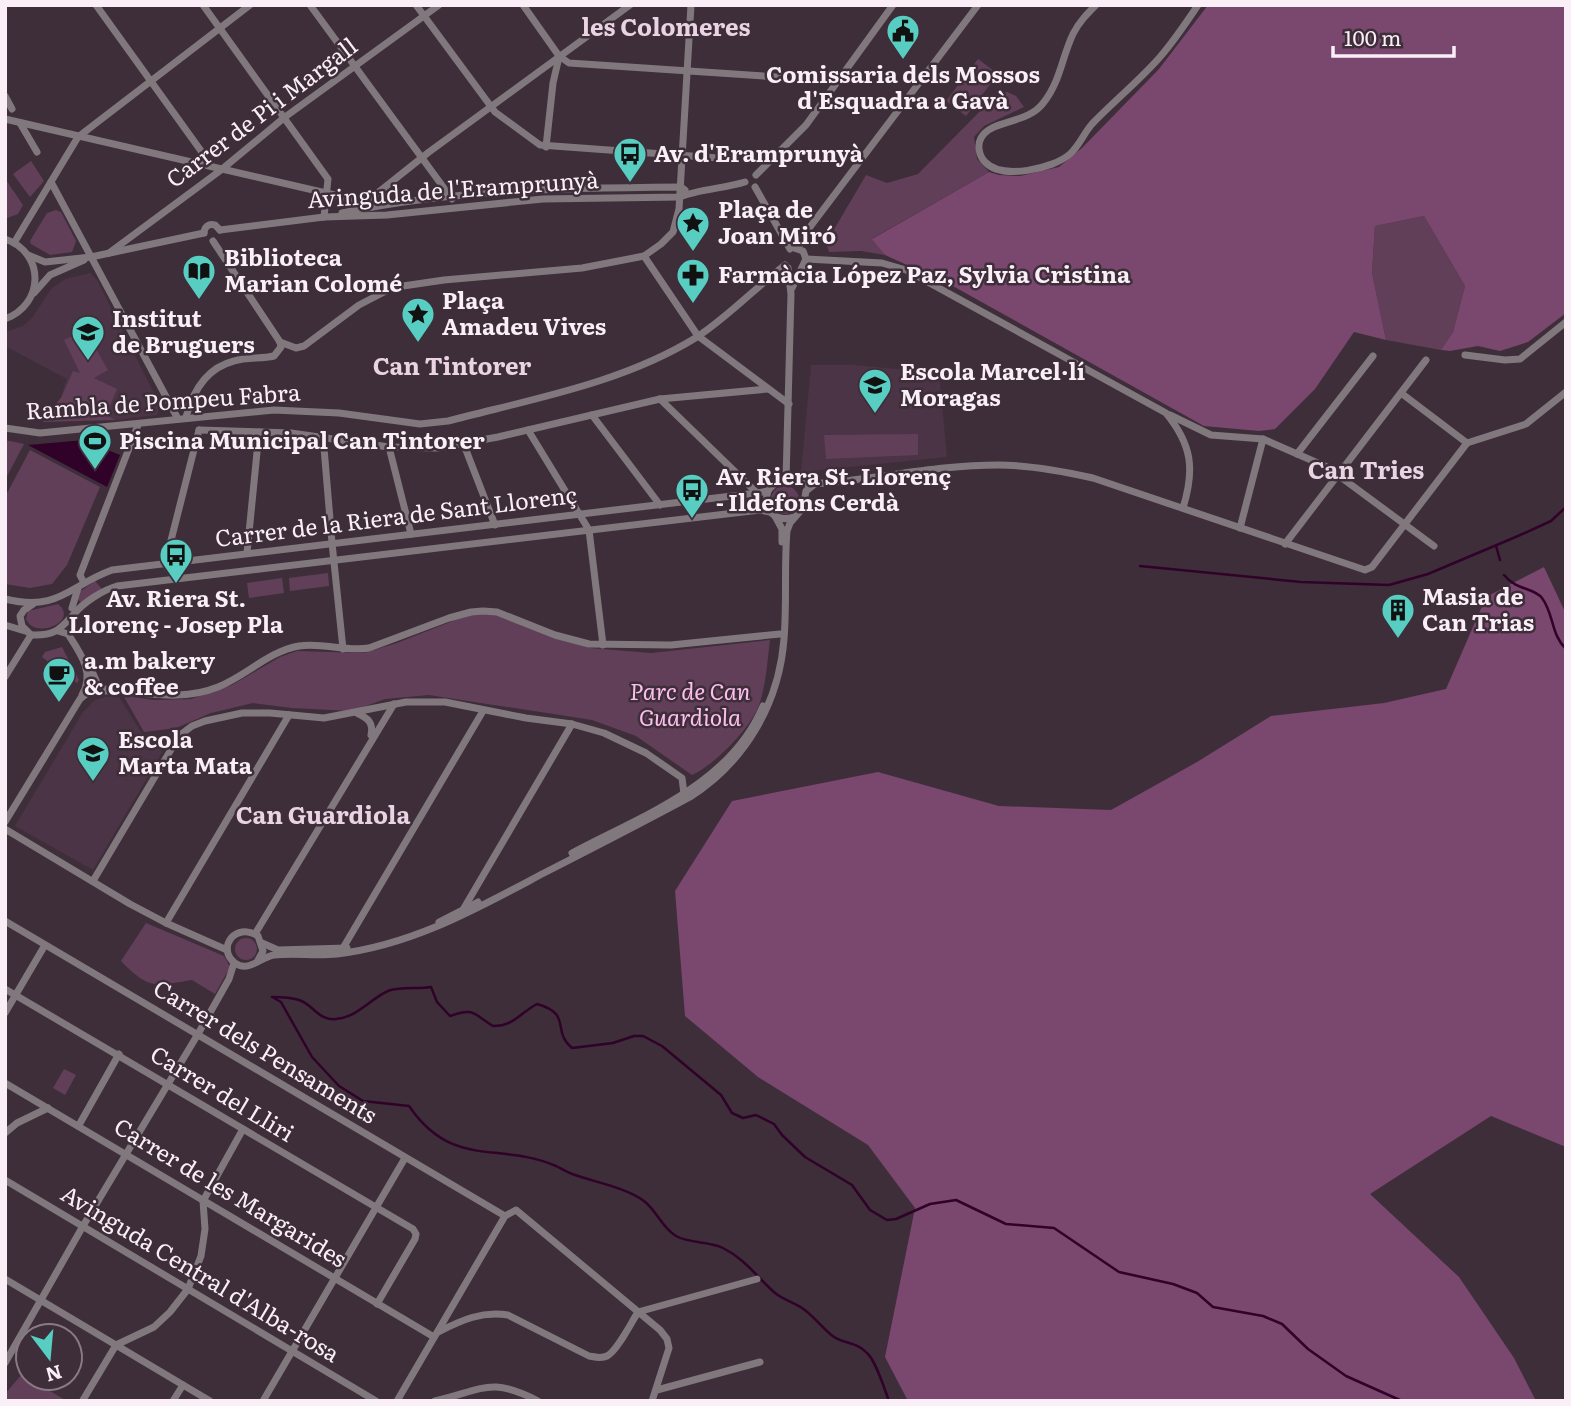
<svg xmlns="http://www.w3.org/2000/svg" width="1571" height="1406" font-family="Literata,serif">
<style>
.built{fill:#4a3445}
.green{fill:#623f59}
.forest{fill:#7a476f}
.water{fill:#300229}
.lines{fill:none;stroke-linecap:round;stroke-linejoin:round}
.stream{stroke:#300229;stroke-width:2.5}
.minor{stroke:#81787e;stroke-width:7}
.labels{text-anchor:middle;stroke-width:5;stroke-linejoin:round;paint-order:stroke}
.poi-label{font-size:23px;font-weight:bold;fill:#faeff6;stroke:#3e2e3a;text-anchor:start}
.street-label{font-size:23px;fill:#faeff6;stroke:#3e2e3a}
.park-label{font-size:23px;font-style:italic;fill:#febeee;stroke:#3e2e3a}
.neighbourhood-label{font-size:24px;font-weight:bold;fill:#ead4e4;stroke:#3e2e3a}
</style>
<rect width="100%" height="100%" fill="#3e2e3a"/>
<g class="built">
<path d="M90,273L97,280L160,405L157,415L116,420L61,396L67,379L5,346V332L23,326L32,318L51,289L65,279Z"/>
<path d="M811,365H855L939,373L947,457L801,472Z"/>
<path d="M105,697H119L146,740L174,732L93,870L15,826L83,712L95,700Z"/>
</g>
<g class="green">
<path d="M978,59L998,74L966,116L946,101Z"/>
<path d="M1007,92L1016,96L1024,107L984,126L974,137L977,159L989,172L873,238L885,255L861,251L829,252L827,246L829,238L866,175L887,183L918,174L996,95Z"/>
<path d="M31,161L44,181L30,197L13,174Z"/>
<path d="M6,180L23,205L18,214L5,219Z"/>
<path d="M56,210L61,212L76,241L72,252L50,255L31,244L30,241L47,213Z"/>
<path d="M1424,216L1465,286L1453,332L1441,350L1386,340L1372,273L1375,226Z"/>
<path d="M85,330L108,370L94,378L117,389L106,415L116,420L43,422L62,396L73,371L80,373L64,340Z"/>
<path d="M918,434V455L826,459L824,435Z"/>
<path d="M5,440L24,444L5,480Z"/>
<path d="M30,450L100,487L67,565L52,584L30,588L5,584V497Z"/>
<circle cx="785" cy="500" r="14"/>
<path d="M328,573L329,586L290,591L289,578Z"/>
<path d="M282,578L284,593L249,598L247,583Z"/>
<path d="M95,581L102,589L84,602H80L77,598L78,593Z"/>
<path d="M58,604C80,622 34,640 26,619L28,611Z"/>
<path d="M491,613L590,648L651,653L770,640C767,663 766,689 757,710C747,731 713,766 692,775L636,736L592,720L429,695L385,699L352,711L292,708L253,703L211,713L176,728L144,732L123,695L153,700L191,699L232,685L280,657L297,651L364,653L397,643L468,615Z"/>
<path d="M62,647L79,680L77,683L42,657L45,652Z"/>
<path d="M146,923L224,956L230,967L215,994L192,980C155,986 149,990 121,961Z"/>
<circle cx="246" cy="949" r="11"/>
<path d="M64,1069L76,1075L65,1095L53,1088Z"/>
<path d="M22,1374L28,1378L67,1401H5V1394Z"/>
</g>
<g class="forest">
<path d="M1208,5H1566V313L1528,342L1500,351L1478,346L1450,351L1441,350L1453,332L1465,286L1424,216L1375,226L1372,273L1386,340L1354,332L1315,389L1275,429L1259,431L1204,426L951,285L885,255L872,239L989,172L999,175L1020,176L1059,167L1082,148L1159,69Z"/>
<path d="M1544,567L1566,614V1147L1491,1116L1370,1194L1459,1277L1514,1358L1536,1401H908L885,1357L915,1208L868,1145L758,1077L685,1016L675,891L732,801L878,772L999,806L1111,810L1197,762L1271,716L1384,703L1446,689L1486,597Z"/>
</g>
<path class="water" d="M84,440L120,455L107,487L28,445Z"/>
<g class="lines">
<g class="stream">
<path d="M1496,546L1500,560"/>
<path d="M1140,566L1301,582L1389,585L1428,574L1518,536L1551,521L1566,507"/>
<path d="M1504,575C1517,591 1533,587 1542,598C1554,614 1551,635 1566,649"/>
<path d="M272,997C279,997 293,998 299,1000C313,1004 318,1021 336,1019C358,1017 370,999 388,991C397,987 419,989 431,987L437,1002L450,1016C475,1007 473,1014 493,1026C514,1026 520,1013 537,1004C573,1014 551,1031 572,1048L613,1043L634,1036H643L662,1046L721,1095L732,1113L743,1118L756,1115L774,1124L782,1135L805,1157L852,1185L870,1210L887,1220L896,1219L930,1204L956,1200L1006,1224L1054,1228L1119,1272L1173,1284L1197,1293L1213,1307L1263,1316L1282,1324L1308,1349L1346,1376L1402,1401"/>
<path d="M274,998L281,1002L312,1057L339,1086L363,1101L409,1106C453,1170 498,1141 556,1166C562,1169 568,1173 575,1175C595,1182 627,1188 644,1201C657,1211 662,1228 676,1236C690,1244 709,1241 723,1248C745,1259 757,1277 775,1293C784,1300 793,1302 802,1308C814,1316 823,1329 834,1337C845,1344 857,1342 867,1353C876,1361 884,1388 889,1401"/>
</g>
<g class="minor">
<path d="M96,5L204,155"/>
<path d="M203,5L328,179L324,217"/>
<path d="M310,5L452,199"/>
<path d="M416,5L495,112L540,145L732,159"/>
<path d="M523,5L559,56L569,63L808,79"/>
<path d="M1096,5C1087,14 1079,22 1073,34C1062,57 1060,82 1044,102C1028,125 991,119 981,138C977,145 979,156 985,162C1002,180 1053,169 1070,154C1079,146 1084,133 1092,124C1114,101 1139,81 1160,57C1174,41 1186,23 1198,5"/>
<path d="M5,96L12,109"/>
<path d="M5,119L352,199L364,208"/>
<path d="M20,123L37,152"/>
<path d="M546,147L553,83L559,57"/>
<path d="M756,175L806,125L893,5"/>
<path d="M51,182L178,419"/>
<path d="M755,187L790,249"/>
<path d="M364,208L375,195L429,152L630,5"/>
<path d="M342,213C453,189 568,188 681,187L685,190"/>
<path d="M220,230L324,217L387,215L543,199L680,197C695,190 726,188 745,182"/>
<path d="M204,233C204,227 209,223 215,225L220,230"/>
<path d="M5,239C46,253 44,305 5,319"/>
<path d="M213,241L280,342"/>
<path d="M14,243L78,137L250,5"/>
<path d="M798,248L810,227L978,5"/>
<path d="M109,253L221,170L285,117L439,5"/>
<path d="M28,255L45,262L91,257L204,233"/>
<path d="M644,256L698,336L789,404"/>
<path d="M806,259L882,263L906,270L1166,413C1192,445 1195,469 1183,508"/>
<path d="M792,288L806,259L803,251L794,248"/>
<path d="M34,293L50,275L84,260"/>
<path d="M280,342L296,348L304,346L359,305L386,291L403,286L444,280L582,268L644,256L661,244L673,232L679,209L691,5"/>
<path d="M1465,355L1505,360L1520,359L1566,322"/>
<path d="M1401,393L1467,443"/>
<path d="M660,399L757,493"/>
<path d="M592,415L660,505"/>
<path d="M1170,415L1211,435L1263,439L1327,467L1434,546"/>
<path d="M186,417C193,391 206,368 234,361C247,357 261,359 274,356L281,347L280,342"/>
<path d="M5,428L40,433L274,410L339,413L420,424L448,421C532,399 623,383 697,337C729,316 755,288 785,265"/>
<path d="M199,430L291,433L389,447L437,448L498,437L660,399L768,389"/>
<path d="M528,430L589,530L603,645"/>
<path d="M323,436L332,543L343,649"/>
<path d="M1467,443L1526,424L1566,392"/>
<path d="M464,445L495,525"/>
<path d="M389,447L411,534"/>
<path d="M1297,454L1373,356"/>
<path d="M786,480L791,294L788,268"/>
<path d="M768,491C762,510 776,523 794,517"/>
<path d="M775,516L782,529V542"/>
<path d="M1240,528L1263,439"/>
<path d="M1285,544L1426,360"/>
<path d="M247,553L259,432"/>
<path d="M165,564L199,430"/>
<path d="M84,583L80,575L138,425"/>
<path d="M5,599C59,612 68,586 112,570L757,493L768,491C780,474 794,484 811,484C874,480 935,465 998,465C1030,465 1062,471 1093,478L1365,570L1372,567L1467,443"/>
<path d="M72,608L78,588"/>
<path d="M5,625L25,631"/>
<path d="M58,631L68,634C81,654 95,673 82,695"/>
<path d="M31,635C55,636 59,630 74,614C84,602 103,590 117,586L760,510L770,512"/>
<path d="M31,635L22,626L20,616L24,610L33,604"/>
<path d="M91,669L98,685L106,690"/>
<path d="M5,677L31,635"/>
<path d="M357,713C367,718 374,722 371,735"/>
<path d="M5,822L80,699L86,694L96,691C139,689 175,704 218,687C246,676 269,651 299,646C322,642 345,652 369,648L449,618L471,612L483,611L497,612L555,635L589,644L671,645L780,634"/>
<path d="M5,829L130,904L166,923L227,950"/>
<path d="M572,853C643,815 730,785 763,706"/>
<path d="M93,881L179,736L192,726L205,721L242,713H270L324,718L406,702H445L526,718L572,724L604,733L646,753L682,778L684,794"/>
<path d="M464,908L572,724"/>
<path d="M5,921L505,1216"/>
<path d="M439,922L478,902"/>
<path d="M166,923L289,715"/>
<path d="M255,934L394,704"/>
<path d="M262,943L278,950L347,948"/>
<path d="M343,948L483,711"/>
<path d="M257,962L263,951L258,936C235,921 216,949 235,963C249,973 260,957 274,955C295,953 316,956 337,954C413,945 478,908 544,873C593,848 642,823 690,797C745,762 779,704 784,639C787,603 784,567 787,531L790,523L803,508L806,491L815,484"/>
<path d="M5,989L413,1229L416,1234L415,1239L377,1304"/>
<path d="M5,1013L45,945"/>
<path d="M5,1083L434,1337"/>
<path d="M79,1125L119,1054"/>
<path d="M5,1133L17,1123L48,1108"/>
<path d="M5,1180L376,1401"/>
<path d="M5,1279L210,1401"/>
<path d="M638,1312L757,1279"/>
<path d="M438,1332C462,1320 481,1311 508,1315L589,1356C595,1357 601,1359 607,1356C617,1351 631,1323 638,1312"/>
<path d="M5,1363L83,1226L198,1034L229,979L234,963"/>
<path d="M657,1390L760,1362"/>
<path d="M83,1400L116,1345L154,1327L170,1312L188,1289L201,1256L205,1229L203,1201L243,1129"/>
<path d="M173,1401L183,1385"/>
<path d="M263,1401L405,1158"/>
<path d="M397,1401L505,1216L516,1210L660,1330L667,1339L669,1348L652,1401"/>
<path d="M435,1401C483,1390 490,1376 538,1401"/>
</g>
</g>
<defs>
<symbol id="civic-pin" viewBox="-11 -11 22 30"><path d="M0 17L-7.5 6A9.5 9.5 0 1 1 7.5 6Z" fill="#57cec1" stroke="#3e2e3a"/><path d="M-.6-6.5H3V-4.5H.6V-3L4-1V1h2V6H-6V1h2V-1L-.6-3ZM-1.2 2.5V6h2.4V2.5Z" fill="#111"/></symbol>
<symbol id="bus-pin" viewBox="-11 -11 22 30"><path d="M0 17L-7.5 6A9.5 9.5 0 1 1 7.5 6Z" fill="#57cec1" stroke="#3e2e3a"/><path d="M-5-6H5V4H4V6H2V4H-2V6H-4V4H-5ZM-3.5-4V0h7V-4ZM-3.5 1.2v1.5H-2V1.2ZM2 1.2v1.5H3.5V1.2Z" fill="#111"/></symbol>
<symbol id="sight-pin" viewBox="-11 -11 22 30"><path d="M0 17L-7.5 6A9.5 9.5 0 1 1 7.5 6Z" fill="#57cec1" stroke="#3e2e3a"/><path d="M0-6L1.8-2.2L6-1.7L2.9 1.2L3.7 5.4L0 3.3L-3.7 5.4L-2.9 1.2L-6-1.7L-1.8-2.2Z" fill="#111"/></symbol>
<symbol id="library-pin" viewBox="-11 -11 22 30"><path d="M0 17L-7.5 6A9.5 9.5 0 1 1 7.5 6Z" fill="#57cec1" stroke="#3e2e3a"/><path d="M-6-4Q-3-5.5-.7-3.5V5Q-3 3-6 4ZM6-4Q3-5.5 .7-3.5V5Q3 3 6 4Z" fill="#111"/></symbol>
<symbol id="pharmacy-pin" viewBox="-11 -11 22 30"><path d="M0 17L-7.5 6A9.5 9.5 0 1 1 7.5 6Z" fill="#57cec1" stroke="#3e2e3a"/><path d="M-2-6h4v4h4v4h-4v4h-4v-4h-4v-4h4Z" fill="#111"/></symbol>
<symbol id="school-pin" viewBox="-11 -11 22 30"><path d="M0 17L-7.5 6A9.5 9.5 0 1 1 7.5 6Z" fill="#57cec1" stroke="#3e2e3a"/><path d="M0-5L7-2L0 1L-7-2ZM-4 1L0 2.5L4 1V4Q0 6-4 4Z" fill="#111"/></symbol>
<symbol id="stadium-pin" viewBox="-11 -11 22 30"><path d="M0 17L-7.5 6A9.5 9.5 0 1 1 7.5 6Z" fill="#57cec1" stroke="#3e2e3a"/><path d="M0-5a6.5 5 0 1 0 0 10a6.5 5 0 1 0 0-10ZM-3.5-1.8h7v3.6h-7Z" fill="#111"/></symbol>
<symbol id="building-pin" viewBox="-11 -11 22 30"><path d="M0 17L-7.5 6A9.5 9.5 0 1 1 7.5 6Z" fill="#57cec1" stroke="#3e2e3a"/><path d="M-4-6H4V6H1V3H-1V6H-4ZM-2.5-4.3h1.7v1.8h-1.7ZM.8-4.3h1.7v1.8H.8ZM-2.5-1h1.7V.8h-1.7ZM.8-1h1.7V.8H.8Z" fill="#111"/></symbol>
<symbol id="cafe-pin" viewBox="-11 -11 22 30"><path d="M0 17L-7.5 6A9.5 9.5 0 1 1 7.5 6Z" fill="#57cec1" stroke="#3e2e3a"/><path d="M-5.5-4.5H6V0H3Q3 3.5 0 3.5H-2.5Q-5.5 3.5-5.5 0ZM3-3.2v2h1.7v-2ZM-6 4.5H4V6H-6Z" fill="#111"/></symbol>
</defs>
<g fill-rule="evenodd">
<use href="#civic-pin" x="884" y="12" width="38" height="52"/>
<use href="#bus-pin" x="611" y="135" width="38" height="52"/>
<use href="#sight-pin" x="674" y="204" width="38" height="52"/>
<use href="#library-pin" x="180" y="252" width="38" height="52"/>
<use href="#pharmacy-pin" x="674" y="256" width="38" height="52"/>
<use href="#sight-pin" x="399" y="295" width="38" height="52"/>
<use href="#school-pin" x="69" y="313" width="38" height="52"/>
<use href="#school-pin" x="856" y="366" width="38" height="52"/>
<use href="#stadium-pin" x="76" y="422" width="38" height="52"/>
<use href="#bus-pin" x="673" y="471" width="38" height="52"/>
<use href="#bus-pin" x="157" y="536" width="38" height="52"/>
<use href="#building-pin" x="1379" y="591" width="38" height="52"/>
<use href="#cafe-pin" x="40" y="655" width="38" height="52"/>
<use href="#school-pin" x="74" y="734" width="38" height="52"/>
</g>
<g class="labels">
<g class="poi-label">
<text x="903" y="83" text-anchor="middle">Comissaria dels Mossos<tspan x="903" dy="26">d'Esquadra a Gavà</tspan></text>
<text x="654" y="162">Av. d'Eramprunyà</text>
<text x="718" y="218">Plaça de<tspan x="718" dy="26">Joan Miró</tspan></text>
<text x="224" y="266">Biblioteca<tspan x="224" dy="26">Marian Colomé</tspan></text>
<text x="718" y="283">Farmàcia López Paz, Sylvia Cristina</text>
<text x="442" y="309">Plaça<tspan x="442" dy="26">Amadeu Vives</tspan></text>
<text x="112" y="327">Institut<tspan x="112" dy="26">de Bruguers</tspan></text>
<text x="900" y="380">Escola Marcel·lí<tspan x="900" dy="26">Moragas</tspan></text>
<text x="119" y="449">Piscina Municipal Can Tintorer</text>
<text x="716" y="485">Av. Riera St. Llorenç<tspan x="716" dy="26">- Ildefons Cerdà</tspan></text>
<text x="1422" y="605">Masia de<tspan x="1422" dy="26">Can Trias</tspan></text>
<text x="176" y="607" text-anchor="middle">Av. Riera St.<tspan x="176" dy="26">Llorenç - Josep Pla</tspan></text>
<text x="84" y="669">a.m bakery<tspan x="84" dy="26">&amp; coffee</tspan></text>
<text x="118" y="748">Escola<tspan x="118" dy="26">Marta Mata</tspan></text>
</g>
<g class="street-label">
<text transform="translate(262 113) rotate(-37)" y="8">Carrer de Pi i Margall</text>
<text transform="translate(453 190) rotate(-4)" y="8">Avinguda de l'Eramprunyà</text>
<text transform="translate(163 402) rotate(-4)" y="8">Rambla de Pompeu Fabra</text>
<text transform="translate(396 517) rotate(-7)" y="8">Carrer de la Riera de Sant Llorenç</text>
<text transform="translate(265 1052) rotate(31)" y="8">Carrer dels Pensaments</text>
<text transform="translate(222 1094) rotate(31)" y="8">Carrer del Lliri</text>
<text transform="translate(230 1193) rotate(31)" y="8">Carrer de les Margarides</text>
<text transform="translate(200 1274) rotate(31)" y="8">Avinguda Central d'Alba-rosa</text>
</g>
<g class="park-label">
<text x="690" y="700">Parc de Can<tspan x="690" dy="26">Guardiola</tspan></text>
</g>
<g class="neighbourhood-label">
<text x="666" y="36">les Colomeres</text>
<text x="452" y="375">Can Tintorer</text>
<text x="1366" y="479">Can Tries</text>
<text x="323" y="824">Can Guardiola</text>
</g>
</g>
<rect width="1571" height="1406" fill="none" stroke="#faeff6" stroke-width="14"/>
<g transform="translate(49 1357) rotate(164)"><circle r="33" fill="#3e2e3a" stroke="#897b85" stroke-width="2"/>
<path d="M0-5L12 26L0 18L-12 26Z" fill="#57cec1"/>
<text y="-10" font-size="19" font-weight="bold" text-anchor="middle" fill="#faeff6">N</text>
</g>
<path d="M1333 46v10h121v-10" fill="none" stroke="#faeff6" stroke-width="3.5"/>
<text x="1344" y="46" font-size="21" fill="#faeff6" stroke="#3e2e3a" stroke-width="5" paint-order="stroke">100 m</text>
</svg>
